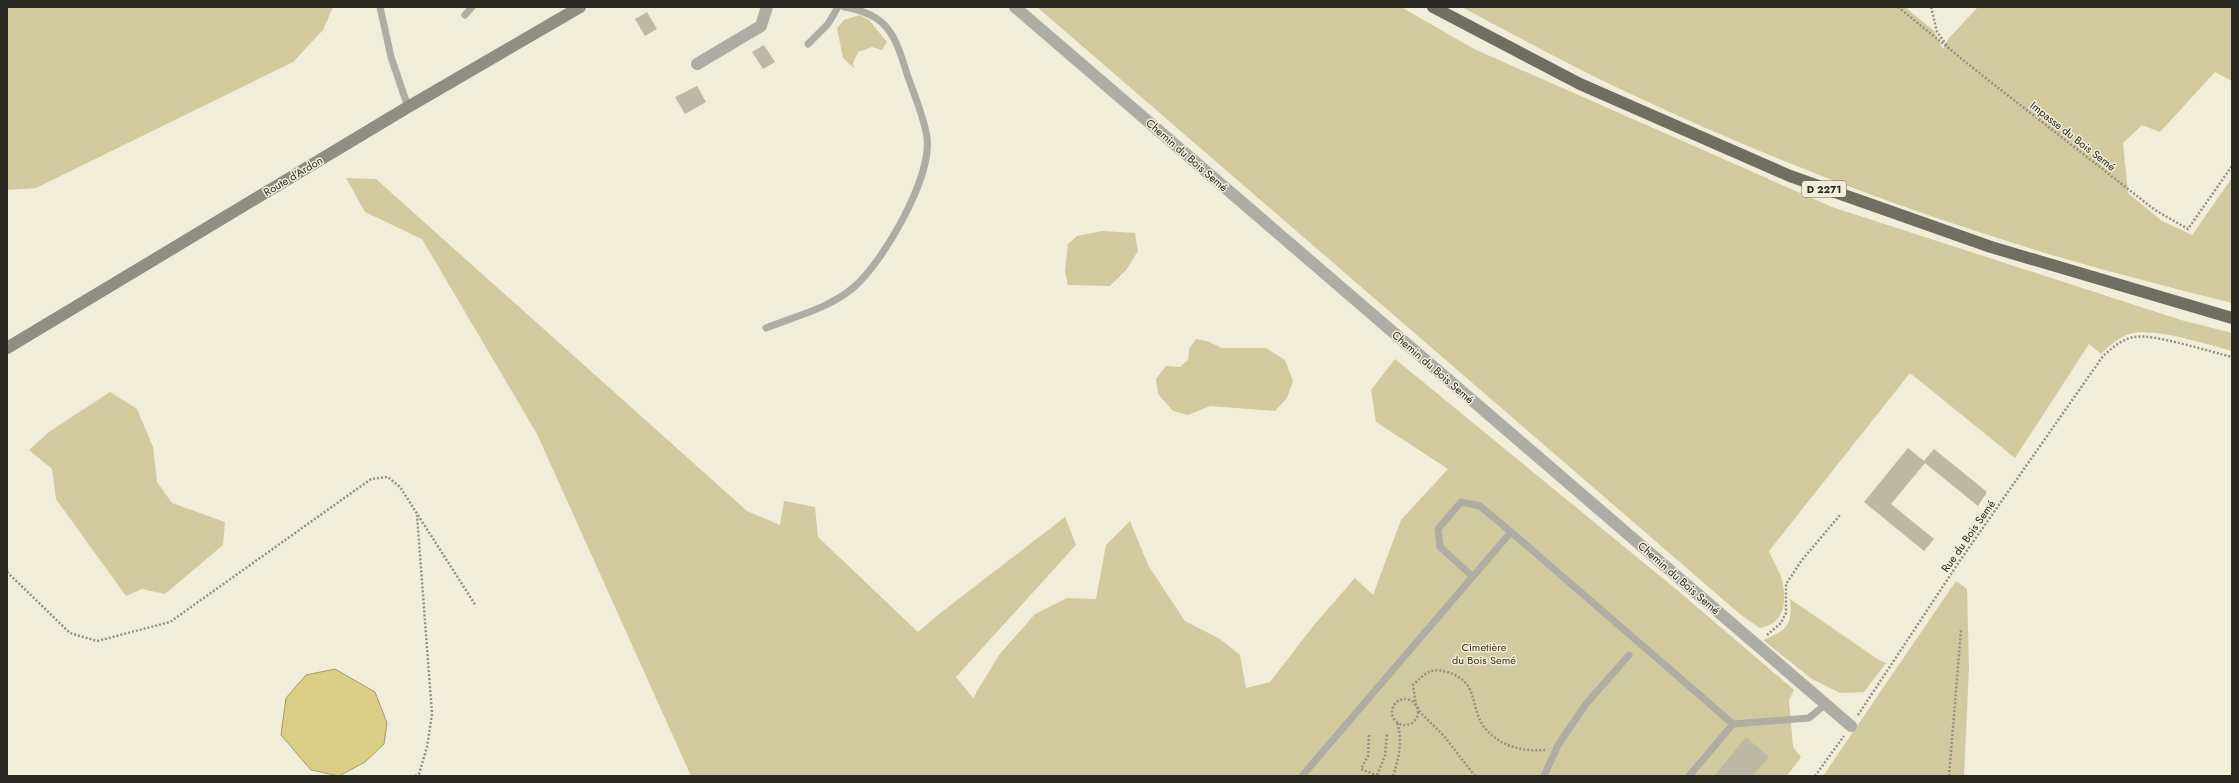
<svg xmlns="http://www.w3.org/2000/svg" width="2239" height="783" font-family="Jost,sans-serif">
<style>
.green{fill:#d1ca9e}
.water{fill:#dace86;stroke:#a59c68}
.building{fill:#bbb8a4}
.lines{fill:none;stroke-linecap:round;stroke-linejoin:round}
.path{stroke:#939183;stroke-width:2.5;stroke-dasharray:2 2;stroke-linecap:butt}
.service{stroke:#aeada4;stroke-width:7}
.minor{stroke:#aeada4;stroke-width:12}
.secondary{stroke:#8f8e81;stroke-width:12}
.trunk{stroke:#706e5e;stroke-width:12}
.labels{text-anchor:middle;stroke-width:3;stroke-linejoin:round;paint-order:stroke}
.shield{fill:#f0edd9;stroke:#656458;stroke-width:1}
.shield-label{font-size:10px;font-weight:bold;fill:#2a2921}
.street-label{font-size:11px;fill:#2a2921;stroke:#f0edd9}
.park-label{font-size:11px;fill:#393414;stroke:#f0edd9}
</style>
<rect width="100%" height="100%" fill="#f0edd9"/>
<g class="green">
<path d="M7,7H333L323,30L293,62L36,188L7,190Z"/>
<path d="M1037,7H1401L1474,49L1832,207L2181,320L2232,333V351C2206,344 2153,327 2129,334C2118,338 2109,346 2101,354L2089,344L2015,458L1910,373L1769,551C1773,562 1782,574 1783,585C1787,607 1782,623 1760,628L1741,615Z"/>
<path d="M1462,7H1905L1934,31L1943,49L1949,38L1978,7H2232V81L2215,72L2160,132L2142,125L2123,143L2128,193L2162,221L2192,235L2232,178V303C2157,284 2081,265 2007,241C1864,196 1722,139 1587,73C1545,52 1503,29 1462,7Z"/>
<path d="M860,15L869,20L887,42L882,50L872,47L858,52L853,63L854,68L843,58L837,28L844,20Z"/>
<path d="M346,178L376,179L747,511L780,525L784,501L815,507L818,537L918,632L939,614L1065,517L1076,545L956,677L973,698L999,655L1035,614L1067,598L1096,599L1106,545L1130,521L1148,565L1185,621L1220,639L1240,655L1246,688L1270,682L1314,625L1355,578L1373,595L1401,520L1448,469L1376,422L1371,390L1395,359L1677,590L1794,690L1789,700L1793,747L1801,757L1787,776H691L537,434L422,239L365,212Z"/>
<path d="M1103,231L1135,233L1138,251L1126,270L1110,286L1068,285L1065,272L1068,244L1077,236Z"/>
<path d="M1196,339L1207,341L1222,348H1266L1285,360L1293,381L1287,398L1275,411L1210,406L1188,415L1173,411L1158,394L1156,379L1166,366L1180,367L1188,360L1189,349Z"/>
<path d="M110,392L137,409L153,447L157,482L172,503L225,522L223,545L165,594L142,589L126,596L56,499L52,469L29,450L49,432Z"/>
<path d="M1956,581L1967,589L1969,668L1964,776H1823Z"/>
<path d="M1790,599L1879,660L1886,663L1864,692L1840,693L1812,679L1763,640C1787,630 1793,625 1790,599Z"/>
</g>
<path class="water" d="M335,669L375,692L387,723L384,744L365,762L339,776L311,770L281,735L286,698L306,675Z"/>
<g class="building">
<path d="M647,12L657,29L645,36L635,19Z"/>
<path d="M764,45L775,62L763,69L752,52Z"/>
<path d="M697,86L706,102L685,114L675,97Z"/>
<path d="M1908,448L1924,461L1934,449L1987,492L1978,506L1925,463L1891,504L1934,539L1924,551L1864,502Z"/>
<path d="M1746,737L1769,757L1752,776H1714Z"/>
</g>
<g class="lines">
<g class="path">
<path d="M1898,7L1983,76L2155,210L2188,229L2232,166"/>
<path d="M1931,7L1937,32L1948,47"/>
<path d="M7,572L70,633L97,641L170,622L371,479L388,477L400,487L476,606"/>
<path d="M1767,635L1781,623L1786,613V584L1802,560L1840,515"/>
<circle cx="1405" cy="712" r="13"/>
<path d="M1858,715L1959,562L2103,356C2112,348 2122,339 2134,337C2152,333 2211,352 2232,357"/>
<path d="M1369,735L1368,756L1361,769L1378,776"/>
<path d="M1377,775L1385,756L1387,733"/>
<path d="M415,776L419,774L427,747L432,714L417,515"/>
<path d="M1393,776C1399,758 1403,741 1397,722"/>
<path d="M1475,776L1444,736L1421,713L1416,705L1413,685C1424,674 1431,667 1447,672C1480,682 1469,706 1484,727C1499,746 1522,752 1545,750"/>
<path d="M1815,776L1844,736"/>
<path d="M1949,776L1961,630"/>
</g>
<g class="service">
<path d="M380,7L391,57L408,107"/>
<path d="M465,15L472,7"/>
<path d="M808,44L828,24L838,7"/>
<path d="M766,328C796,316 830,308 854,287C884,261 932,177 927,138C925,119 913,92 907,74C895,35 888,14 844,7"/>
<path d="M1472,576L1440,547L1438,529L1461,502L1480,506L1511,532"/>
<path d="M1733,724L1809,718L1826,704"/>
<path d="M1302,776L1511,532L1733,724L1689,776"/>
<path d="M1544,776L1558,745L1586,704L1629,655"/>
</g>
<g class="minor">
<path d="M1015,7L1851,726"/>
<path d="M697,64L761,26L767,7"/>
</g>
<path class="secondary" d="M7,348L408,107L580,7"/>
<path class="trunk" d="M1433,7L1580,84L1790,176L1991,247L2232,318"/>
</g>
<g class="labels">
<rect class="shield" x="1802" y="181" width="44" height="16" rx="3"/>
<g class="shield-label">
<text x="1824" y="193">D 2271</text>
</g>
<g class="street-label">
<text transform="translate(2073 136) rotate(38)" y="4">Impasse du Bois Semé</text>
<text transform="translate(1187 155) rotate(41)" y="4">Chemin du Bois Semé</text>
<text transform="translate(293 176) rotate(-31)" y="4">Route d'Ardon</text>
<text transform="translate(1433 367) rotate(41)" y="4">Chemin du Bois Semé</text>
<text transform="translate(1968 536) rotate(-55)" y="4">Rue du Bois Semé</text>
<text transform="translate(1679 578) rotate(41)" y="4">Chemin du Bois Semé</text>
</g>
<g class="park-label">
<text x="1484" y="651">Cimetière<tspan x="1484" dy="13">du Bois Semé</tspan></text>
</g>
</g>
<rect width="2239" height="783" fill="none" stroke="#2a2921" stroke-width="16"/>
</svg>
